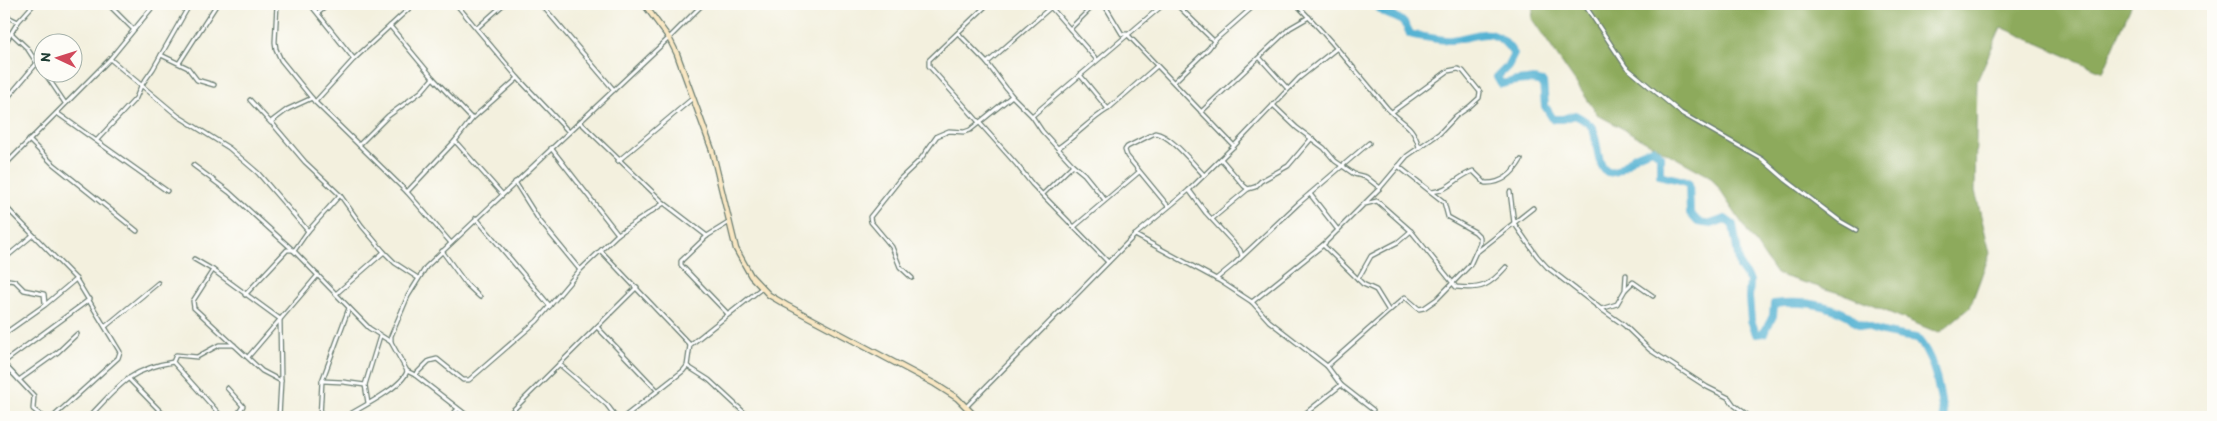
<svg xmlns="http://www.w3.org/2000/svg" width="2217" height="421" font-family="Itim,sans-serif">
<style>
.forest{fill:#8daa5c;stroke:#567448}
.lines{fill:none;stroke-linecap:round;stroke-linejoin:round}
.river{stroke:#55b2d3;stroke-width:8}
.minor-casing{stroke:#697c70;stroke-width:5.5}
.secondary-casing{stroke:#697c70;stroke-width:7}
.minor{stroke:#fff;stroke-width:3}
.secondary{stroke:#f9e7c3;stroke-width:4.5}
</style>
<rect width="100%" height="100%" fill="#fdfcf7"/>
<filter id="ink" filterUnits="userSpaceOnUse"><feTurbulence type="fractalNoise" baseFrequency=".02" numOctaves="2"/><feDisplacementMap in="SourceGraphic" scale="10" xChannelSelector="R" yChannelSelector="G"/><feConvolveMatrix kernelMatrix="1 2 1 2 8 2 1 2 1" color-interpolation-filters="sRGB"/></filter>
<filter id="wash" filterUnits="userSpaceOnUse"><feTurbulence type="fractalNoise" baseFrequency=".0096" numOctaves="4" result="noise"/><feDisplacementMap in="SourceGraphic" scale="20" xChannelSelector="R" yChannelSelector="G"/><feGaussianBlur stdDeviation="1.12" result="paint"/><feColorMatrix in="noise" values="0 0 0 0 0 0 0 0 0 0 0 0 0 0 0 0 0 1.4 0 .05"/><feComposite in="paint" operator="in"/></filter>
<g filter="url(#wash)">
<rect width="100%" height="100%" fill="#f3f0de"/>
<path class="forest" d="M1534,4H2132L2103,72L2001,27L1977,81L1975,191L1990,253L1970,307L1939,333L1849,296L1776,274L1711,177L1598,115L1532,19Z"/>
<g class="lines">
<path class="river" d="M1376,4C1388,22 1401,10 1410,34C1416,36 1447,41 1452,40C1482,35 1494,24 1514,54L1508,66L1497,77L1501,84C1515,81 1529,78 1543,82L1545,106L1553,119H1563L1575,115C1581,118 1589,122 1593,129C1598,140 1596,177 1614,172C1622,170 1628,161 1635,156C1640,153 1647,151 1653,149L1660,155V175C1671,179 1679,178 1689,184L1690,213L1698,222L1711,224L1725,219L1733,225L1740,267L1750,281L1749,298L1751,320L1756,334L1764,333L1773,316L1774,304C1799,301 1825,303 1849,316C1853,319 1856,324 1861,325C1879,332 1898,336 1917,338C1937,361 1938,389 1944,417"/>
</g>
</g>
<g filter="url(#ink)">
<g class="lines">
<defs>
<g id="minor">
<path d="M108,4L133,29"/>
<path d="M277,4L275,42L276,49L281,60L315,102L407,192L451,243"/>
<path d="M310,4L354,59"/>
<path d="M456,4L518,78L569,132"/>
<path d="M541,4L614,90"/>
<path d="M988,4L929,60V66L1017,165L1032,184L1108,262"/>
<path d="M1048,4L1097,60"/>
<path d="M1104,4L1122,34H1127L1234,146"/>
<path d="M1176,4L1214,41"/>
<path d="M1296,4C1329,37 1358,73 1388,109C1403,125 1412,123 1419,147"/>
<path d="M1584,4L1626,67L1681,113L1762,159L1786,180L1840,221L1856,230"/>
<path d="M1179,6L1187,4"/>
<path d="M318,13L329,4"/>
<path d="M4,15L18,22"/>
<path d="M390,26L433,78L472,119"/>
<path d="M477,28L504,4"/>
<path d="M1070,29L1095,4"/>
<path d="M11,33L27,48L42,71"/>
<path d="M958,33L987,63L1012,96L1032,116L1042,131L1073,165L1084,174L1105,200"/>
<path d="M4,45L18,22L34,4"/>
<path d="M161,55L188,68L197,80L214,85"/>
<path d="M1260,58L1288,89"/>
<path d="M110,59L178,116L229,148L258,173L308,231L294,251L369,328L391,342"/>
<path d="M179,63L217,4"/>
<path d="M987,63L1051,7"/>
<path d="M44,72L65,103"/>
<path d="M1174,82L1209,48L1214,41L1256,4"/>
<path d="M312,98L288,109L272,121V123L305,162L340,195L362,226L384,252L395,263L418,278"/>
<path d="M250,100L271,123"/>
<path d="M4,102L37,63"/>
<path d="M315,102L354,59L414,4"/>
<path d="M1273,105L1297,128L1324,148L1335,161L1354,174L1366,177L1380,188"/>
<path d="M1108,109L1157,66"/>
<path d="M1201,112L1290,28L1309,17"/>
<path d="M57,113L167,191"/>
<path d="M1032,116L1164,4"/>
<path d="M580,122L664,203L707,236"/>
<path d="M29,140L52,163L137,231"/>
<path d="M97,140L136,98L141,86L153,69L190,4"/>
<path d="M455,141L502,194"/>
<path d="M359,145L388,116L422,91L433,78"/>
<path d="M551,148L618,234"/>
<path d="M1058,148C1076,136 1090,120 1108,109L1080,75"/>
<path d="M1221,159L1244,186L1248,189L1255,187L1261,181L1288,166L1311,139"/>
<path d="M618,161L693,98"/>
<path d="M193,165L229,192L294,251"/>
<path d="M4,166L110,59L155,4"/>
<path d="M515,182L539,220L580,270"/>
<path d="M1189,190L1206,213L1240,250L1242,256"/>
<path d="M407,192L455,141L472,119L518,78"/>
<path d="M1432,192C1450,190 1456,177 1473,171L1485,183C1502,184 1513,174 1521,160"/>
<path d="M1510,192L1514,223L1537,256L1547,267L1601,309"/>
<path d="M1043,194L1073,165"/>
<path d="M1310,194L1338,230"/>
<path d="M1365,204L1377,201L1411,231L1456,287C1481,290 1489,286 1506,267"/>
<path d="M4,205L76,279L120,352L118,358L53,417"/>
<path d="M1168,206L1127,156L1125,150L1127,147L1155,133C1171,135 1193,164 1204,175"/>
<path d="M476,218L550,306"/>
<path d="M1212,219L1248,189"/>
<path d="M1074,227L1139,172"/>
<path d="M308,231L340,195"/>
<path d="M1135,235L1220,281L1252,302L1269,321L1327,366L1341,385L1301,417"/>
<path d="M1323,245L1363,284L1376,290L1389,311"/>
<path d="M442,251L466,284L480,297"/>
<path d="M601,251L690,345"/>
<path d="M1477,252L1533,208"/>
<path d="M4,259L33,235"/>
<path d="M194,259L213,270L280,319L281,381L279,417"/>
<path d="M213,270L193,301L194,308L262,371L281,381"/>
<path d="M1626,275L1625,290L1617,304L1601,309L1624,325L1650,350L1707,387L1729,398L1734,405L1750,417"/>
<path d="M912,278L900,267L892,247L871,222L870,217L901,178L920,160L937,136L949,131L964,132L970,130L1012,96"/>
<path d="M1216,279L1233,265L1299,203L1369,143"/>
<path d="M1358,279L1371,256L1398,242L1411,231"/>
<path d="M4,284L9,280L15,281L24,290L44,294L45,304"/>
<path d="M1626,289L1633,282L1653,296"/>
<path d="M337,293L384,252"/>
<path d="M245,295L287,250H294"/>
<path d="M1252,302L1323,245L1380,188L1407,156L1440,133L1456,116L1469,107L1479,98L1480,92L1463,71L1458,69L1448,71L1392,112"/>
<path d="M728,314L681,265V261L707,236L728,223"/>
<path d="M106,326L158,283"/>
<path d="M598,328L657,390"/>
<path d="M4,334L45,305L76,279"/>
<path d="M248,357L318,275"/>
<path d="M4,362L90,299"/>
<path d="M173,362L176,355L197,357L219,345H234"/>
<path d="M4,364L34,396L33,409L43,417"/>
<path d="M559,364L607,405L616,417"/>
<path d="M687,366L709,380L749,417"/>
<path d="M1327,366L1405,297L1419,309L1424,308L1437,299L1470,265L1480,243V237L1475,232L1448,217L1444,202L1398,166"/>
<path d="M407,371L415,375L469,417"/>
<path d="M415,375L429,361L437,359L463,380H469L537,321L580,270L618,234L664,203"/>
<path d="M128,378L161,412"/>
<path d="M19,380L58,352L77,334"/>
<path d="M322,381L343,382L365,385"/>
<path d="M1341,385L1373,410"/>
<path d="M227,388L243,406L236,417"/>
<path d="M368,403L365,385L380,336"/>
<path d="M966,407L1135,235L1189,190L1234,146L1299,78L1337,48"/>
<path d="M89,417C118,387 129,369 173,362L222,417"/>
<path d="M155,417L161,412L167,417"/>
<path d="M320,417L322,381L349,308"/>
<path d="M345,417C360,408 403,387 407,371L391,342V336L408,296L426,267L669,38L703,4"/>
<path d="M450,417L458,409"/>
<path d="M506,417L637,287"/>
<path d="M624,417L683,371L687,366L690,345L762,288"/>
</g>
<path id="secondary" d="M644,4L669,38L677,54L712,150L736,249L751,276L769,295L786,305L935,384L957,398L976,417"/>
</defs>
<use href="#minor" class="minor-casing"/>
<use href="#secondary" class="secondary-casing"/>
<use href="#minor" class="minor"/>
<use href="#secondary" class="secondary"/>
</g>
</g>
<rect width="2217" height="421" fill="none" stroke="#fdfcf7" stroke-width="20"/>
<g transform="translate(58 58) rotate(274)"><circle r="24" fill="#fdfcf7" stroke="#a4b0a9"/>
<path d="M0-4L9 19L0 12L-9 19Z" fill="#d1495b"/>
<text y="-8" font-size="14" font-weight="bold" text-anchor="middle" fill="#1f3d34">N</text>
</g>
</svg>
